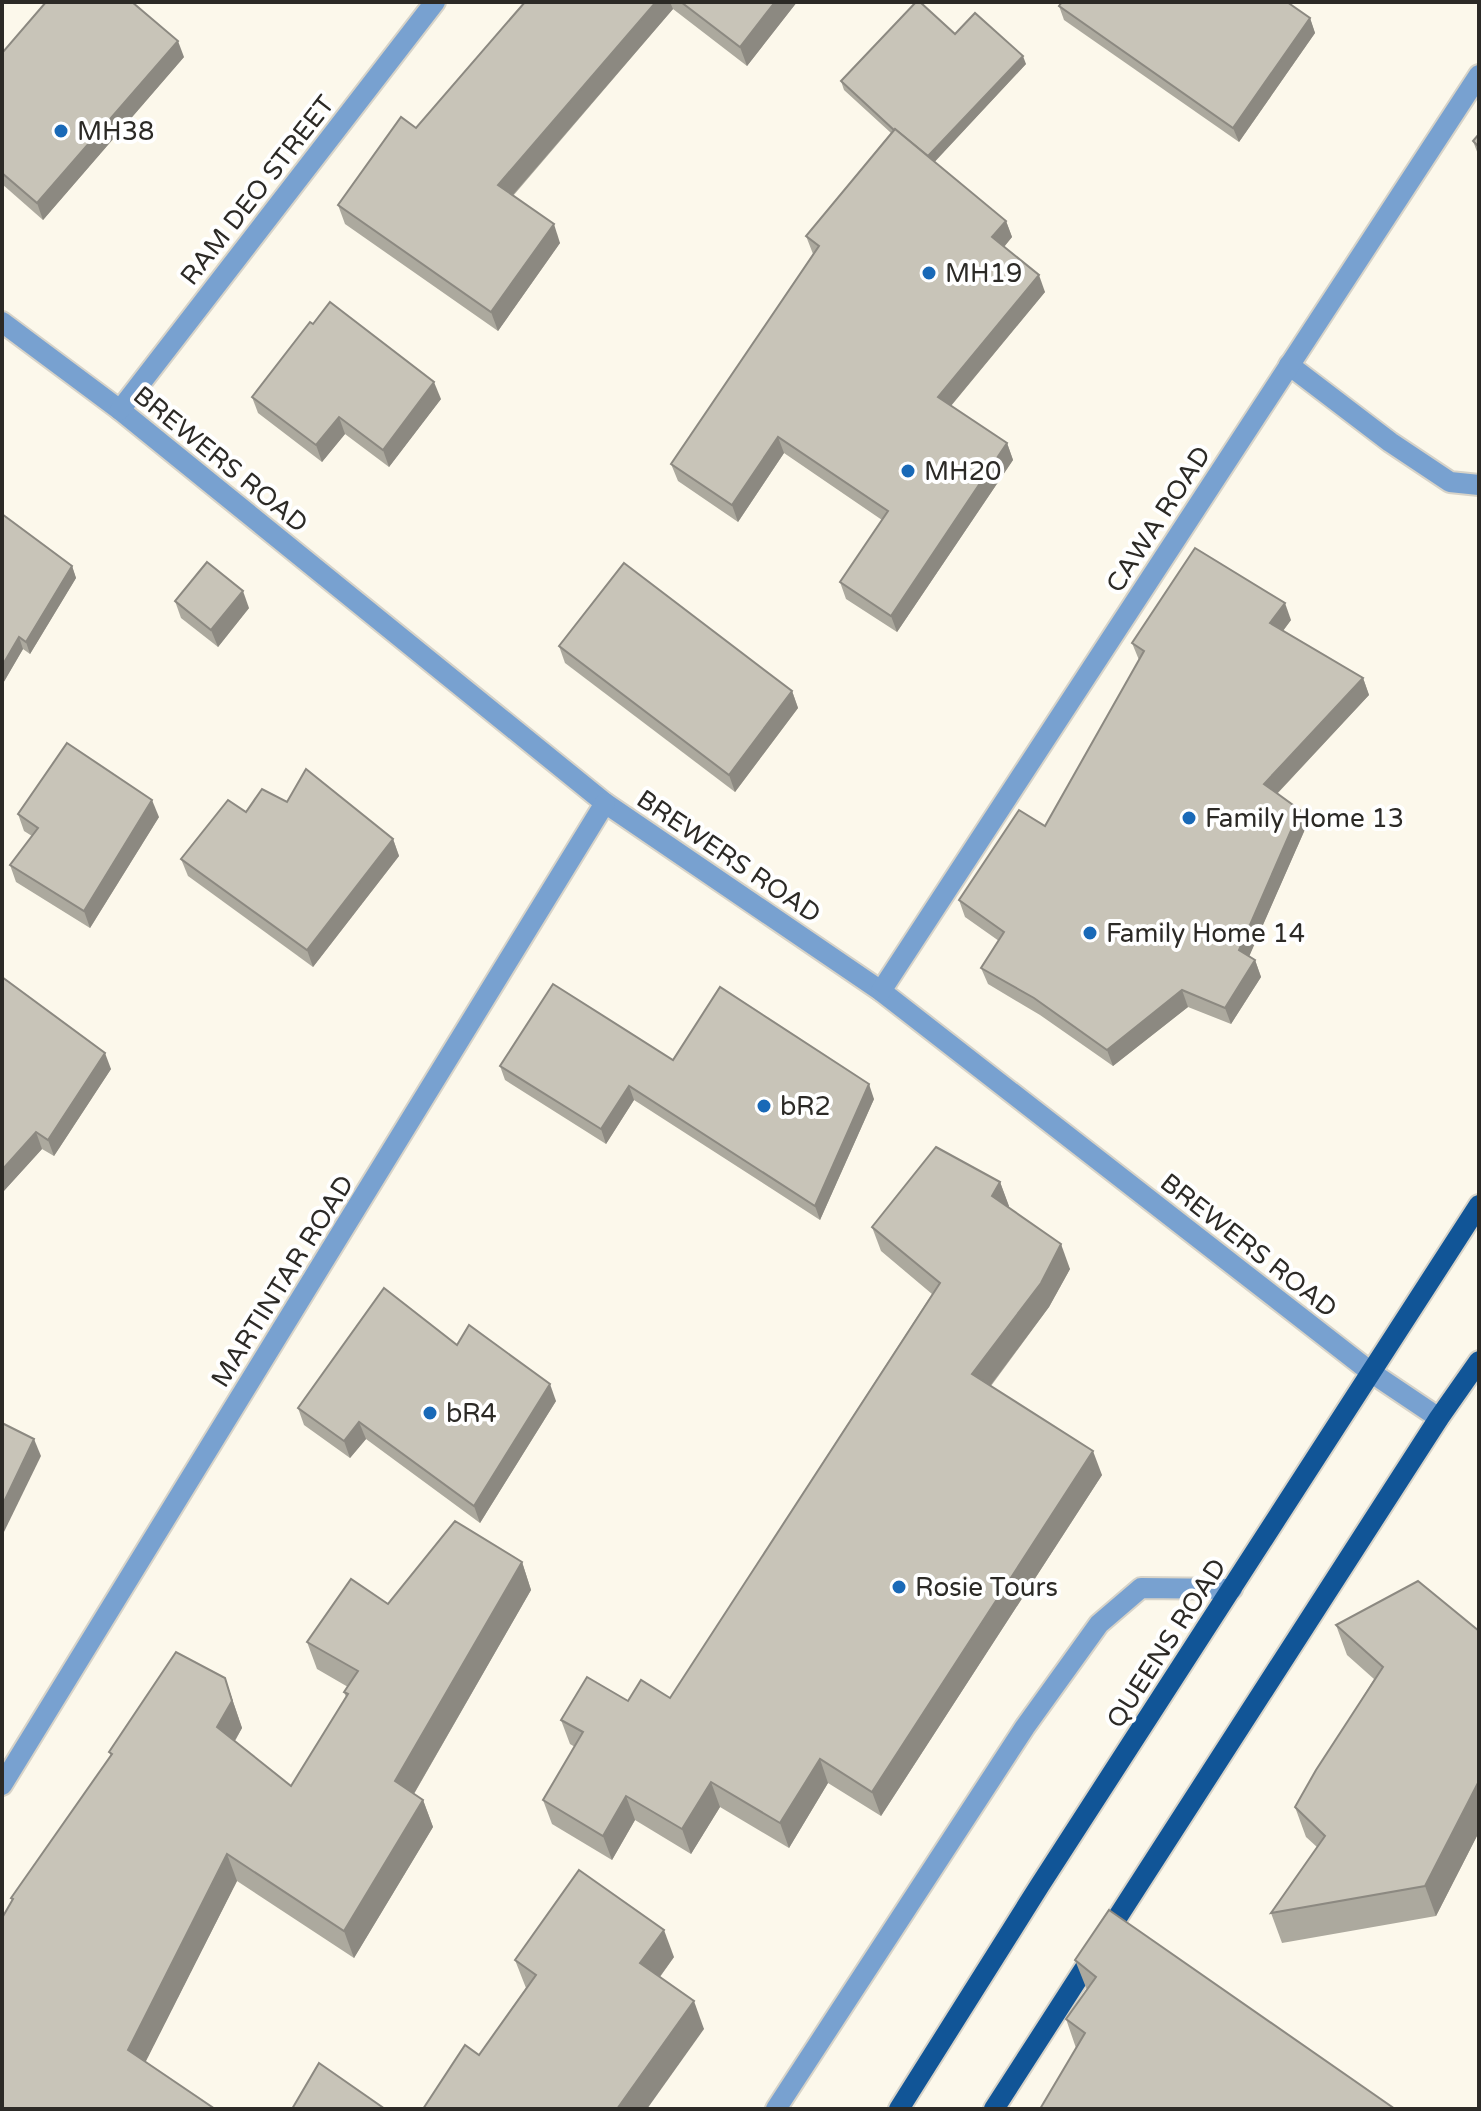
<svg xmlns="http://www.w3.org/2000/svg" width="1481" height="2111" font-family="'Varela Round',sans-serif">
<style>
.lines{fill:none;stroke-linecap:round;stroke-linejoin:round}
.lane-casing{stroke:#d7d3c8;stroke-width:24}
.street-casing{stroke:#d7d3c8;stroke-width:24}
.primary-casing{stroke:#d7d3c8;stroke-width:24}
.lane{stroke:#78a1d0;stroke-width:20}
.street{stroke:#78a1d0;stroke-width:20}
.primary{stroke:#115597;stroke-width:20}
.wall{fill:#aca99e}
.shaded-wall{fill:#8c8981}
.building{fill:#c8c4b8;stroke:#8c8981;stroke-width:2}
.poi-dot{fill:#1969b7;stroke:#fff;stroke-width:3}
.labels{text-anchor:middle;stroke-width:8;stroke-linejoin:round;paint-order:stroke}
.poi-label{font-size:26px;fill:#2c2a26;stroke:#fff;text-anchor:start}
.street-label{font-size:26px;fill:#2c2a26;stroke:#fff}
</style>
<rect width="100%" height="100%" fill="#fcf8eb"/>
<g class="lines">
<defs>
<g id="lane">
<path d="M1289,365L1390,442L1450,482L1479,485"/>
<path d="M776,2109L1025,1727L1099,1624L1141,1588L1232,1589"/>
</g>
<g id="street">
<path d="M2,322L120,410L605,803L881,991L1372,1373L1439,1418"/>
<path d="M120,410L435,2"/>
<path d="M881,991L1479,75"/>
<path d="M2,1785L605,803"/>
</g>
<g id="primary">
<path d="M899,2109L1040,1885L1479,1205"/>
<path d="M994,2109L1439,1418L1479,1361"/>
</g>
</defs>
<use href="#lane" class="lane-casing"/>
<use href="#street" class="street-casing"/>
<use href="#primary" class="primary-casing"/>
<use href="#lane" class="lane"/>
<use href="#street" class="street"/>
<use href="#primary" class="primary"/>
</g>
<g class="wall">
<path d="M525,2H797L747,66L673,9L513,196L560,243L498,331L345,224L338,205L416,128Z"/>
<path d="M1059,6L1310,18L1315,33L1239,142L1064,20Z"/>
<path d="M955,34L1026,64L934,162L1006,221L1012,237L1004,247L1045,292L951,406L1007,443L1013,460L897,632L846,599L840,582L882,520L784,453L738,522L678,481L671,464L813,254L806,236L891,133L844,90L841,81Z"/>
<path d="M2,53L184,57L43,220L2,184Z"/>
<path d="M1479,134V157L1473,141Z"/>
<path d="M252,397L441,399L389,467L345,434L322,462L258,413Z"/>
<path d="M2,514L72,566L76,578L30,654L23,649L2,685Z"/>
<path d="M175,601L249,608L218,647L181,618Z"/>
<path d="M1291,620L1283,631L1363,678L1369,695L1277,794L1306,827L1249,956L1255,960L1261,977L1231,1024L1188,1007L1113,1066L1040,1015L988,984L981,968L999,941L965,917L959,900L1045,826L1139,660L1132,643Z"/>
<path d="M559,646L792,691L798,708L735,792L565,663Z"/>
<path d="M287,802L393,839L399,856L313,967L188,876L181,859L246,812Z"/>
<path d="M18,814L159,817L90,928L16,882L10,865L32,836L24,831Z"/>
<path d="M2,977L111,1069L54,1156L42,1149L2,1193Z"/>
<path d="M673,1060L874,1099L820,1220L634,1100L606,1144L505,1080L500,1066Z"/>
<path d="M1000,1182L1009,1207L1070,1269L1049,1307L991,1386L1102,1475L881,1816L828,1783L789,1848L720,1807L691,1854L635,1820L612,1860L552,1824L543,1800L575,1747L570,1744L561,1720L628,1701L670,1698L932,1294L881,1251L872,1227Z"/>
<path d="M457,1345L556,1401L480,1523L366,1439L350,1458L304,1425L298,1408Z"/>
<path d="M522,1562L531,1590L414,1794L423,1800L433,1827L354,1958L237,1881L145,2062L2,2109L12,1901L11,1898L111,1756L109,1752L225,1678L242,1728L235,1741L291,1786L346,1697L344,1692L348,1687L317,1669L307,1642L388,1604Z"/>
<path d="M1336,1625L1479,1631V1832L1436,1916L1282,1943L1271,1913L1317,1847L1306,1837L1295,1807L1374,1679L1347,1655Z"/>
<path d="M674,1957L660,1977L704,2029L479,2055L526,1988L515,1960Z"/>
<path d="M1075,1960L1395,2109L1076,2048L1066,2019L1087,1990Z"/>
</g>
<g class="shaded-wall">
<path d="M656,2H670L673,9L505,204L498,185Z"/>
<path d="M775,2H797L747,66L740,47Z"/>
<path d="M1310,18L1315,33L1239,142L1233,128Z"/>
<path d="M178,41L184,57L43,220L37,203Z"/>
<path d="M1023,56L1026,64L929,168L925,159Z"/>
<path d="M1006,221L1012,237L998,254L992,237Z"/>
<path d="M554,224L560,243L498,331L491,312Z"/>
<path d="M1039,275L1045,292L944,414L938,397Z"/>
<path d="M434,382L441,399L389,467L383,450Z"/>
<path d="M339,417L345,434L322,462L316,445Z"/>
<path d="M778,437L784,453L738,522L732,505Z"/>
<path d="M1007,443L1013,460L897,632L891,616Z"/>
<path d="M72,566L76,578L30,654L26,642Z"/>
<path d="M243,591L249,608L218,647L211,630Z"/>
<path d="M1285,603L1291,620L1276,640L1270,623Z"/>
<path d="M19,637L23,649L2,685V666Z"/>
<path d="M1363,678L1369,695L1270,801L1264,784Z"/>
<path d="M792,691L798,708L735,792L729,775Z"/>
<path d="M152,800L159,817L90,928L84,911Z"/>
<path d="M1300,810L1306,827L1245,966L1239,950Z"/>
<path d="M393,839L399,856L313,967L307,950Z"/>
<path d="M1255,960L1261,977L1231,1024L1225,1008Z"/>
<path d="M1182,990L1188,1007L1113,1066L1107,1050Z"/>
<path d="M105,1053L111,1069L54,1156L48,1140Z"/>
<path d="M869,1084L874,1099L820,1220L815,1206Z"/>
<path d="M629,1086L634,1100L606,1144L601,1129Z"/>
<path d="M36,1132L42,1149L2,1193V1170Z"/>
<path d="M1000,1182L1009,1206L1001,1220L992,1196Z"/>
<path d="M1061,1244L1070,1269L1049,1307L981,1398L972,1374Z"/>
<path d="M550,1384L556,1401L480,1523L474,1506Z"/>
<path d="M359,1422L366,1439L350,1458L344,1441Z"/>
<path d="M34,1439L41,1456L2,1536V1506Z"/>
<path d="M1093,1451L1102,1475L881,1816L872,1792Z"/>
<path d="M522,1562L531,1590L405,1809L395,1781Z"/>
<path d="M225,1678L242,1728L227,1754L217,1727Z"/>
<path d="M820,1759L828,1783L789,1848L780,1823Z"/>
<path d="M1479,1781V1832L1436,1916L1425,1886Z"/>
<path d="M711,1782L720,1807L691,1854L682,1829Z"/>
<path d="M626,1796L635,1820L612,1860L603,1836Z"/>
<path d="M423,1800L433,1827L354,1958L344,1931Z"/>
<path d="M227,1854L237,1881L138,2077L128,2050Z"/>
<path d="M664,1930L674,1957L650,1990L640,1963Z"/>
<path d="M694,2001L704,2029L647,2109H617Z"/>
</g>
<g class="building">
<path d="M46,2H132L178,41L37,203L2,173V53Z"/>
<path d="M525,2H656L498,185L554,224L491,312L338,205L401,117L416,128Z"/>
<path d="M681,2H775L740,47Z"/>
<path d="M916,2H920L955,34L975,13L1023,56L928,156L895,129L894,130L841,81Z"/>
<path d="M1062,2H1287L1310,18L1233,128L1059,6Z"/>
<path d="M895,129L1006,221L992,237L1039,275L938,397L1007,443L891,616L840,582L888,511L778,437L732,505L671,464L819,246L806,236Z"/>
<path d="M1479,134V147L1473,141Z"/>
<path d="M330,302L434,382L383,450L339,417L316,445L252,397L310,322L313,324Z"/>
<path d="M2,514L72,566L26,642L19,637L2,666Z"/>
<path d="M1195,548L1285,603L1270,623L1363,678L1264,784L1300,810L1239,950L1255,960L1225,1008L1182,990L1107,1050L1034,998L981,968L1004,932L959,900L1019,810L1045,826L1144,651L1132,643Z"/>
<path d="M207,562L243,591L211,630L175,601Z"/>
<path d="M624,563L792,691L729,775L559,646Z"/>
<path d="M67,743L152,800L84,911L10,865L38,828L18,814Z"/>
<path d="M306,769L393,839L307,950L181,859L228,800L246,812L262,789L287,802Z"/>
<path d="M2,977L105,1053L48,1140L36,1132L2,1170Z"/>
<path d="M553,984L673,1060L720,987L869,1084L815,1206L629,1086L601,1129L500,1066Z"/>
<path d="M936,1147L1000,1182L992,1196L1061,1244L1041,1283L972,1374L1093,1451L872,1792L820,1759L780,1823L711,1782L682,1829L626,1796L603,1836L543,1800L583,1732L561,1720L587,1677L628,1701L641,1680L670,1698L940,1283L872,1227Z"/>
<path d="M384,1288L457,1345L469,1325L550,1384L474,1506L359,1422L344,1441L298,1408Z"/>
<path d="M2,1423L34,1439L2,1506Z"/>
<path d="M455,1521L522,1562L395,1781L423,1800L344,1931L227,1854L128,2050L215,2109H2V1918L13,1899L11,1898L112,1754L109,1752L176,1652L225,1678L232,1701L217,1727L291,1786L348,1694L344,1692L358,1671L307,1642L351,1579L388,1604Z"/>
<path d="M1418,1581L1479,1631V1781L1425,1886L1271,1913L1325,1836L1295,1807L1316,1770L1383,1667L1336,1625Z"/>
<path d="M579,1870L664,1930L640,1963L694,2001L617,2109H423L465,2045L479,2055L536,1975L515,1960Z"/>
<path d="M1109,1910L1395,2109H1040L1085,2033L1066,2019L1096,1977L1075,1960Z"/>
<path d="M319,2063L385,2109H292Z"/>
</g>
<g class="poi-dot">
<circle cx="61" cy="131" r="8"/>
<circle cx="929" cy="273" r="8"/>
<circle cx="908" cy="471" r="8"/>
<circle cx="1189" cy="818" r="8"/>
<circle cx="1090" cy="933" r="8"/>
<circle cx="764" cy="1106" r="8"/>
<circle cx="430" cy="1413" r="8"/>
<circle cx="899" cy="1587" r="8"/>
</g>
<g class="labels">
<g class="poi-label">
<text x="77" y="140">MH38</text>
<text x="945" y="282">MH19</text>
<text x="924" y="480">MH20</text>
<text x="1205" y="827">Family Home 13</text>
<text x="1106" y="942">Family Home 14</text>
<text x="780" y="1115">bR2</text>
<text x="446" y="1422">bR4</text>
<text x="915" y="1596">Rosie Tours</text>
</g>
<g class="street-label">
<text transform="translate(257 190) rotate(-52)" y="9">RAM DEO STREET</text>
<text transform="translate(221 459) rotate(39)" y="9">BREWERS ROAD</text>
<text transform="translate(1158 519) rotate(-57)" y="9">CAWA ROAD</text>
<text transform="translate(729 856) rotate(34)" y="9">BREWERS ROAD</text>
<text transform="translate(1249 1245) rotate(38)" y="9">BREWERS ROAD</text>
<text transform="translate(282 1281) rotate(-58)" y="9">MARTINTAR ROAD</text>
<text transform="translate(1166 1643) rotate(-57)" y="9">QUEENS ROAD</text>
</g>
</g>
<rect width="1481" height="2111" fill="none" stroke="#2c2a26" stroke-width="8"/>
</svg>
